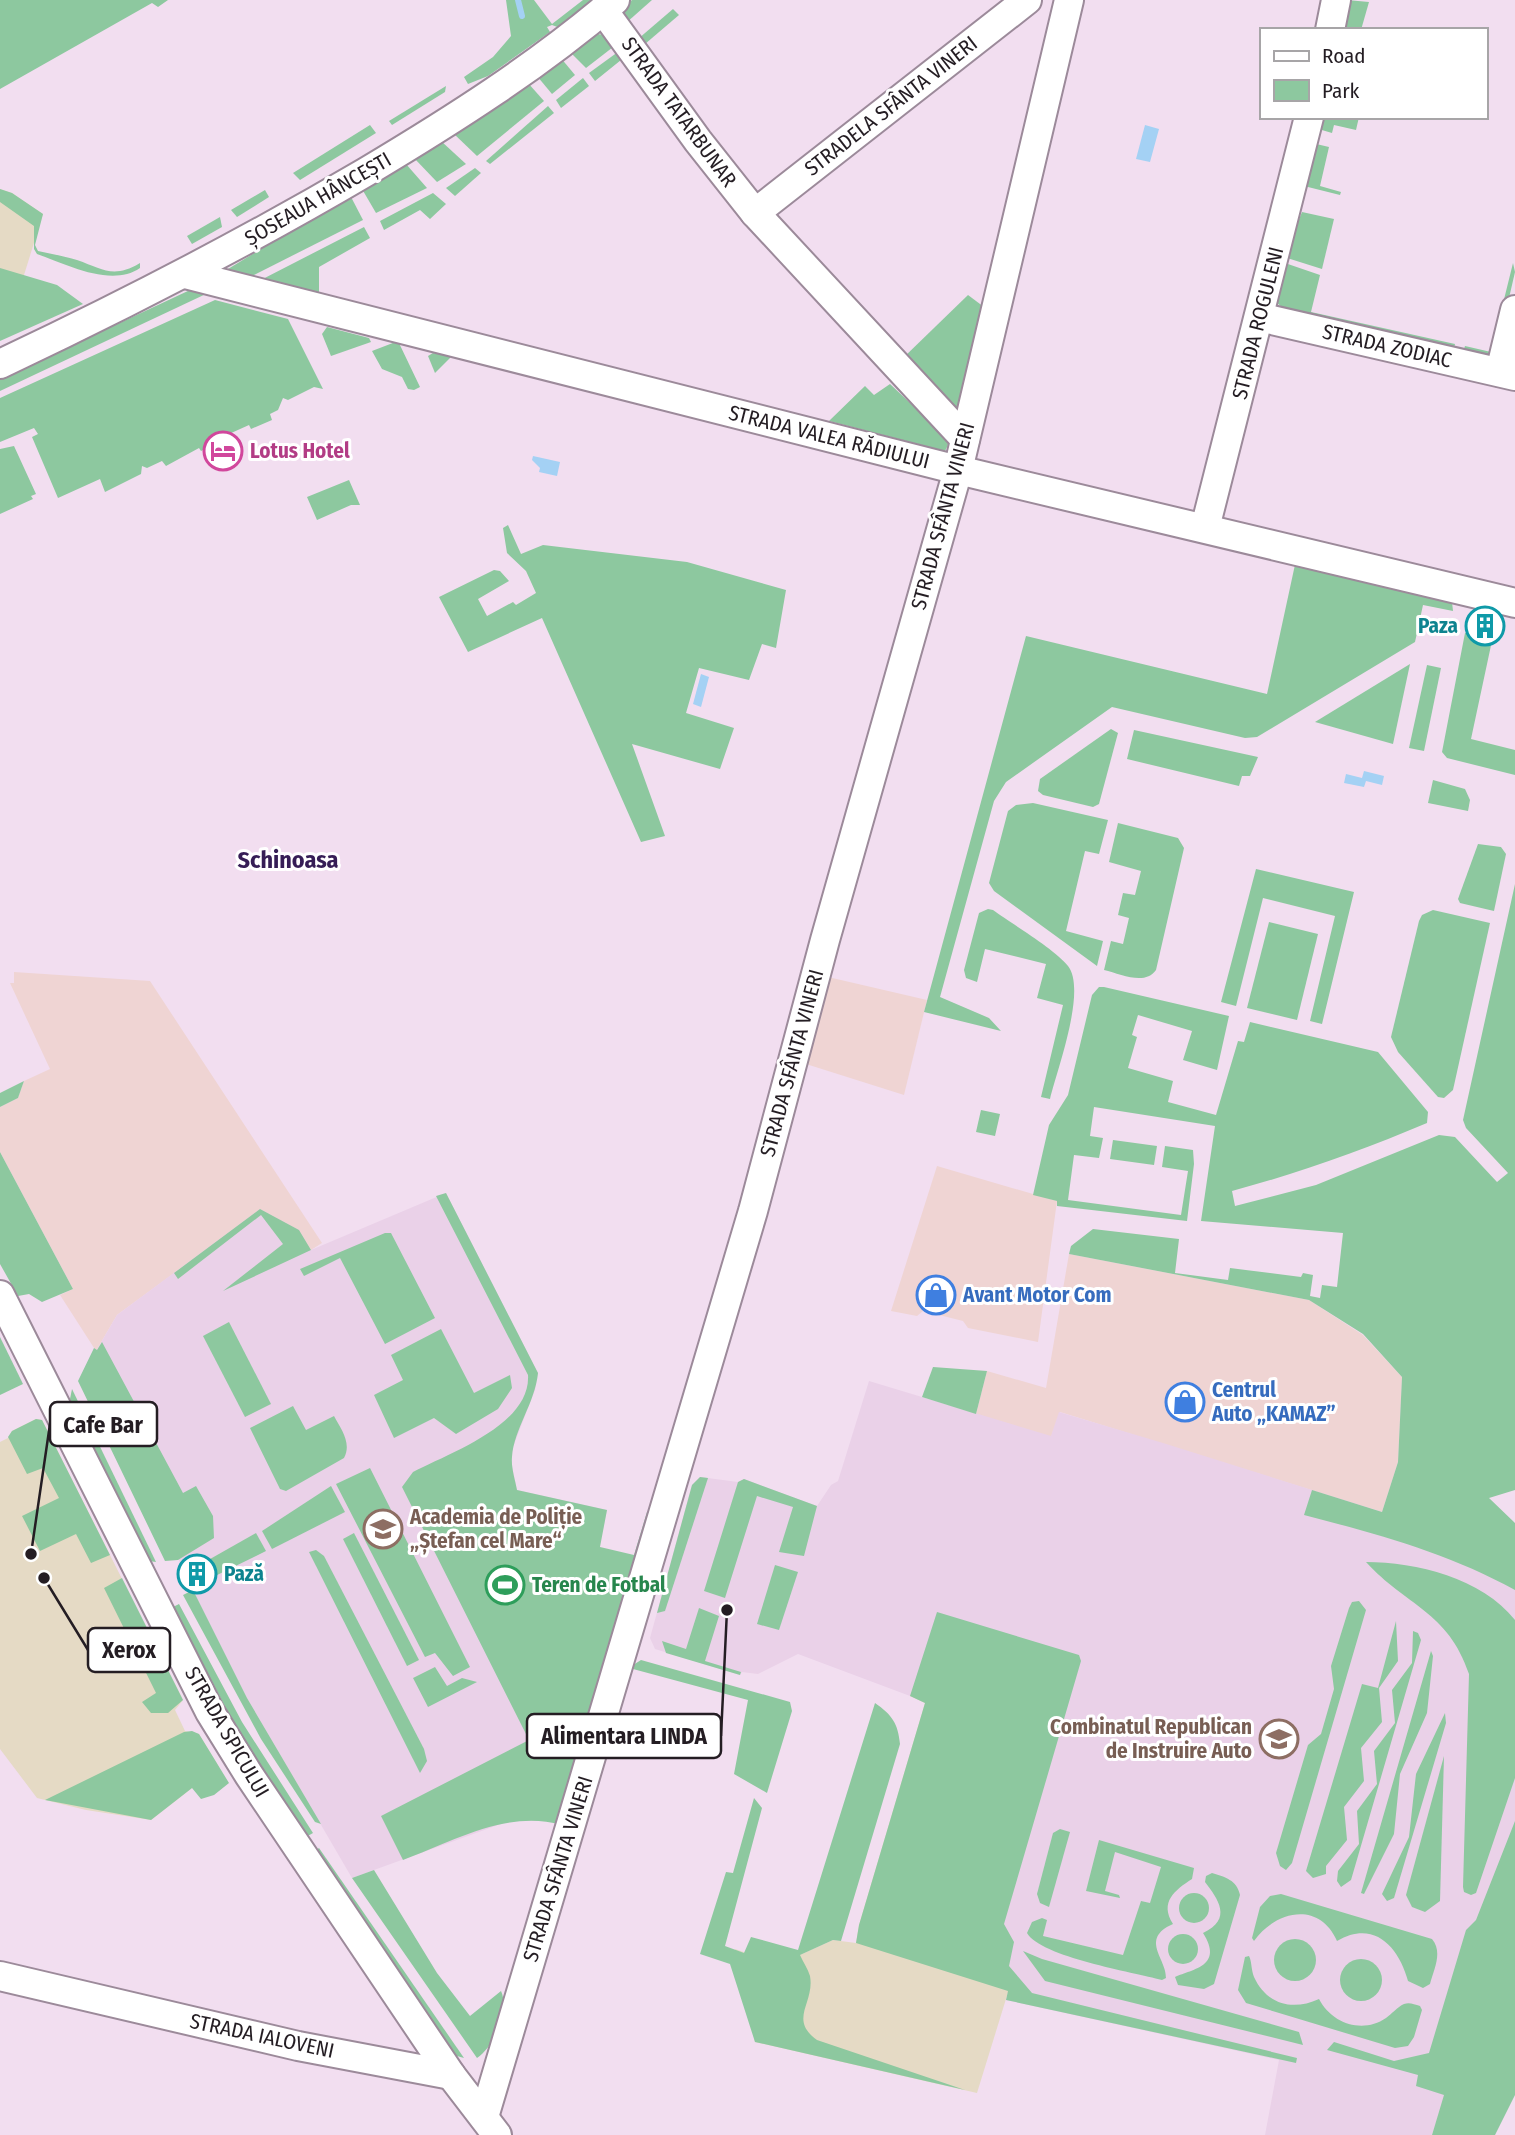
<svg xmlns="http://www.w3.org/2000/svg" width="1515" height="2135" font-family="'Fira Sans Condensed',sans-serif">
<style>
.commercial{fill:#e5dac5}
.industrial{fill:#efd4d3}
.built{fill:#ead1e8}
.green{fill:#8dc89f}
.water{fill:#a4d1f4}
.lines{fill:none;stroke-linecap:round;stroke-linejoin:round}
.stream{stroke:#a4d1f4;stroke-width:6}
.minor-casing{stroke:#9c8a9a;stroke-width:32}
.minor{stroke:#fff;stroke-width:28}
.labels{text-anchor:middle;stroke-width:6;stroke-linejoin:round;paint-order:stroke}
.street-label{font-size:21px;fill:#241d23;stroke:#fff}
.hotel-label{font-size:21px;font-weight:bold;fill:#b23c85;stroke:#fff;text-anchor:start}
.culture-label{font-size:21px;font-weight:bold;fill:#0d838f;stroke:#fff;text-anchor:end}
.shop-label{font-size:21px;font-weight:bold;fill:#366cbe;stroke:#fff;text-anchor:start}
.education-label{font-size:21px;font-weight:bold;fill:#785e54;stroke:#fff;text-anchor:start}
.leisure-label{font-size:21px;font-weight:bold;fill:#27864d;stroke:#fff;text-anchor:start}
.quarter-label{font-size:24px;font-weight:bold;fill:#361d56;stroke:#fff}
.leader{fill:none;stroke:#241d23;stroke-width:2.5}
.callout-dot{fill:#241d23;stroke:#fff;stroke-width:2.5}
.callout{fill:#fff;stroke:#241d23;stroke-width:2.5}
.callout-label{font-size:23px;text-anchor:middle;font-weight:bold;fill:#241d23}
</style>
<rect width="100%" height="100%" fill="#f2def0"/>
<g class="commercial">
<path d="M0,189L12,193L43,214L24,275L0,286Z"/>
<path d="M36,1419L42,1420L183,1700L175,1710L185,1731L199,1734L219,1767L151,1820L86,1810L37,1798L0,1749V1442L8,1438L12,1431Z"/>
<path d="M935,1618L1014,1973L977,2093L755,2042L735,1949L790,1968L793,1958L833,1940L856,1943L859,1925L925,1703L910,1696Z"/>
</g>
<g class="industrial">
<path d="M14,972L150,981L322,1243L311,1250L260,1210L117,1315L96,1351L60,1295L73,1289L0,1152V1107L18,1098L24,1081L50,1069L10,983H14Z"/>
<path d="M828,977L927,1000L904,1095L806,1064Z"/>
<path d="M937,1166L1057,1201L1038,1342L968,1328L963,1321L923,1311L917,1316L891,1311Z"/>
<path d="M1069,1254L1309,1300L1363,1335L1402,1377L1398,1462L1382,1512L1060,1412L1051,1437L976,1414L987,1371L1046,1388Z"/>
</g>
<g class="built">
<path d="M446,1193L538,1373L535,1390L513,1447L511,1461L517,1490L607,1510L541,1821H509L352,1878L247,1698L184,1573L96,1351L117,1315L260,1209L299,1230L311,1250Z"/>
<path d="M869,1381L1051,1436L1059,1412L1163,1443L1382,1512L1515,1583V1853L1431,2090L1445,2095L1432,2135H1265L1279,2060L1006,2000L1014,1973L988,1938L936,1619L910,1696L798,1654L758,1674L742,1672L740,1675L655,1649L650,1638L692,1485L700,1477L738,1482L744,1479L817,1506L831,1485L838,1481Z"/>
</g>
<g class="green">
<path d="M0,0H168L158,7L152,3L0,89Z"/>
<path d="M506,0H534L552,24L583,0H593L560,28L552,25L547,27L550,32L488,76L468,84L464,77L493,57L511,36Z"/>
<path d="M632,0H652L626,23C620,12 623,8 632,0Z"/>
<path d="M1347,0L1369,2L1361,30H1340Z"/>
<path d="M673,9L679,15L645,44L638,39Z"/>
<path d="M597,34L607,35L617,44L586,68L569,51Z"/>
<path d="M622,49L687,149L621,60L595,81L589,73Z"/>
<path d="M560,57L575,75L552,94L537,76Z"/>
<path d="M583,78L589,86L561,108L556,100Z"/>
<path d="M528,83L544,101L477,156L453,133Z"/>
<path d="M446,86L445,92L392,125L389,121Z"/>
<path d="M548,106L554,113L490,164L486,161Z"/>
<path d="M1317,117H1359L1356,130L1334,125L1332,133L1315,128Z"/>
<path d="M370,125L376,133L300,180L293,173Z"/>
<path d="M441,141L466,164L437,182L414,158Z"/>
<path d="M1312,143L1329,147L1320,186L1341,192L1340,195L1304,186Z"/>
<path d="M406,164L427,188L376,213L362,189Z"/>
<path d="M475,168L481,173L455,196L446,188Z"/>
<path d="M0,189L12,193L43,214L35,245L38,251C51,254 64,256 77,260C103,269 113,279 140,263V268C111,288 66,264 37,254L34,249V226L0,202Z"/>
<path d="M265,190L269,197L237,217L231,210Z"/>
<path d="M433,193L446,204L430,219L420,210L384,230L380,221Z"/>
<path d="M350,195L363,220L240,282L229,275L228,269Z"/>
<path d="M1302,212L1334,219L1322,269L1284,257Z"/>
<path d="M220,217L222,227L192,244L187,236Z"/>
<path d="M364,227L370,238L319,267V294L253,284Z"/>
<path d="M1282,262L1320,275L1311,312L1455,344L1453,352L1284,309L1276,302Z"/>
<path d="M1513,263L1515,272L1497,350L1492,357L1462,355L1465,346L1491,352Z"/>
<path d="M0,268L57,285L83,304L0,341Z"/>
<path d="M190,290L208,293L0,391V379Z"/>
<path d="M968,295L984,307L959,414L902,359Z"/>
<path d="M215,300L288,319L323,389L314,387L288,400L283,398L278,410L270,414L272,420L251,429L249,425L229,434L230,437L201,451L199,448L166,466L162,461L147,468L142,466L141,474L105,492L100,479L58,498L32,437L38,434L34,428L0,442V398Z"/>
<path d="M327,327L369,338L371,342L331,356L322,334Z"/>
<path d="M398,341L420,387L414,390L408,389L402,377L382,369L372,351Z"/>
<path d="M433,353L452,356L435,373L428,356Z"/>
<path d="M890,384L946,437L948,445L945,451L829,421L865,386L874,395Z"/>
<path d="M14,446L36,494L31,496L33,499L0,514V449Z"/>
<path d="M349,480L360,505H351L317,520L307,497Z"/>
<path d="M508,525L521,554L543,545L687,562L786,590L776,648L762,644L749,680L699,668L686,713L734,728L720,769L632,744L665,836L641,842L542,618L468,652L439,597L494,570L500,571L509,581L478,599L487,616L513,602L516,605L536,593L526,571L507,553L503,528Z"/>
<path d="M1296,560L1452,602L1453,611L1423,605L1415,642L1257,737L1245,738L1112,707L1006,782L994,801L940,997L989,1018L1001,1031L924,1012L1026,636L1267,694Z"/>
<path d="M1465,633L1493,636L1471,739L1515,750V775L1447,758L1442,752Z"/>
<path d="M1410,664L1393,744L1315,722Z"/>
<path d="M1427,665L1441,668L1424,751L1409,748Z"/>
<path d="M1111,729L1118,733L1099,804L1093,807L1043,795L1038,791L1040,779Z"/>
<path d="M1134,730L1258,757L1250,776H1242L1239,786L1127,759Z"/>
<path d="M1433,780L1465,789L1470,800L1468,811L1428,803Z"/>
<path d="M1033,803L1108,820L1099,854L1085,851L1066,931L1103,941L1097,966L994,891L989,883L1008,811L1016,805Z"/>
<path d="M1118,823L1178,838L1184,848L1156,970C1145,986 1121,974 1104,970L1111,941L1123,944L1129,918L1118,915L1123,893L1135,895L1141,871L1109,862Z"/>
<path d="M1478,844L1501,847L1506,854L1494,911L1460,903L1458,899Z"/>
<path d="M1256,869L1354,892L1322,1024L1310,1021L1335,916L1263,898L1236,1006L1221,1002Z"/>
<path d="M1515,884V1490L1489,1498L1515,1523V1590C1448,1553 1377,1534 1304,1515L1312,1490L1382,1512L1398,1462L1402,1377L1363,1334L1309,1300L1069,1254L1071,1246L1093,1229L1179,1239L1175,1273L1228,1280L1230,1268L1301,1277L1303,1273L1313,1275L1310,1296L1320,1298L1322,1285L1337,1287L1343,1233L1201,1221L1215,1126L1094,1107L1090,1136L1103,1138L1099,1158L1074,1155L1068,1200L1181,1215L1188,1171L1162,1167L1165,1146L1193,1150L1194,1164L1187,1221L1057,1206V1201L1033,1195L1049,1125L1068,1095L1092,995L1099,987H1104L1229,1016L1217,1070L1183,1060L1192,1031L1138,1015L1132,1035L1137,1037L1128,1068L1173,1081L1168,1102L1216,1115L1238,1041L1244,1042L1250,1022L1378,1052L1428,1112L1427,1123C1363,1150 1299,1173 1232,1191L1235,1206L1316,1185L1439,1135L1455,1137L1497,1182L1508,1173L1466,1128L1463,1120Z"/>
<path d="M988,909L993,910C1012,924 1055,949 1068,966C1087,990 1057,1070 1050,1099L1041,1097L1063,1005L1037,998L1046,964L985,949L977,982L966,978L964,970L979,913Z"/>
<path d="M1433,910L1490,923L1453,1090L1444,1098L1438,1097L1398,1052L1391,1037L1419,921L1422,915Z"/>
<path d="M1269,922L1318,934L1297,1020L1247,1008Z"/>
<path d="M24,1081L18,1098L0,1107V1093Z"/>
<path d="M981,1110L1000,1114L995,1136L976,1132Z"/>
<path d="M1113,1140L1157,1146L1154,1165L1110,1159Z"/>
<path d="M0,1152L73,1289L42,1302L29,1294L18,1296L0,1264Z"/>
<path d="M446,1193L538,1373C535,1403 514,1429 512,1457C511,1468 515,1479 517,1490L607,1510L600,1547L634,1555L647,1512L657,1515L561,1825C508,1809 452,1842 403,1860L381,1816L529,1740L402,1487L413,1472C449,1453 531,1425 528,1375L436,1196Z"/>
<path d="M260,1209L299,1230L311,1250L223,1291L283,1244L261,1215L178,1279L174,1273Z"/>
<path d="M385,1233H391L435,1318L385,1344L340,1258L304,1276L300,1269Z"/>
<path d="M229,1322L271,1404L245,1417L203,1336Z"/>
<path d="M441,1329L474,1393L510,1375L512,1388L498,1409L456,1434L434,1418L394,1438L374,1395L403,1380L391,1355Z"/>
<path d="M0,1337L23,1384L0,1395Z"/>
<path d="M102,1342L183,1493L196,1486L213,1516L214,1538L178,1560L165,1561L78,1381L94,1348L97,1350Z"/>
<path d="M933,1367L987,1371L976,1414L922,1397Z"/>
<path d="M72,1389L156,1562L149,1561L73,1409L70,1399Z"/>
<path d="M293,1406L306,1430L334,1416C341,1429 352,1443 344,1458L286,1491L280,1489L250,1428Z"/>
<path d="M36,1419L42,1420L110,1555L91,1563L76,1534L40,1551L22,1516L59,1498L43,1468L27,1474L8,1437L12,1431Z"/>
<path d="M370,1468L470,1667L453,1676L435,1653L425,1657L336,1484Z"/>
<path d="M700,1477L708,1478L665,1611L657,1613L692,1485Z"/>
<path d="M744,1479L817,1506L804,1556L779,1552L793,1507L757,1496L725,1598L704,1591L738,1482Z"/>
<path d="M331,1486L345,1512L272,1549L262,1531Z"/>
<path d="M256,1533L266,1551L211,1578L203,1563Z"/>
<path d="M354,1533L419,1660L407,1666L343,1539Z"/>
<path d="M316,1550L324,1556L424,1749L427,1761L420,1773L309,1552Z"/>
<path d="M1366,1562C1416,1562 1482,1578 1515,1620V1778L1476,1893L1471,1895L1464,1892L1463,1887L1469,1674C1448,1611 1406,1606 1366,1562Z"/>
<path d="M775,1565L798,1572L779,1630L757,1624Z"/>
<path d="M122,1578L183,1700L168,1713H151L142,1702L156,1693L104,1588Z"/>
<path d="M193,1590L247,1698L321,1824L315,1822L261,1739L183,1595Z"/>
<path d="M1359,1601L1366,1610L1292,1863L1286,1870L1280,1866L1276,1853L1308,1745L1321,1734L1334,1689L1331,1666L1349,1608L1352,1602Z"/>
<path d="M179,1604L242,1722L313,1833L306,1837L243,1741L173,1607Z"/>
<path d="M699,1608L719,1616L705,1661L741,1672L740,1675L666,1653L662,1641L686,1649Z"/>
<path d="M937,1612L1079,1655L1081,1661L1004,1924L1014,1942L1009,1966L1032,1993L1297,2058L1296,2063L1006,2000L1008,1991L856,1943L859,1925L925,1703L910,1696Z"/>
<path d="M1396,1621L1398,1661L1379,1688L1382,1722L1361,1748L1364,1781L1344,1807L1347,1840L1326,1866V1874L1313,1878L1306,1871L1362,1684L1378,1688Z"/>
<path d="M1413,1631L1418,1633L1421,1640L1351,1880L1341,1887L1337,1881L1338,1871L1359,1844L1357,1811L1377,1784L1374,1751L1395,1723L1392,1690L1412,1663Z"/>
<path d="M1431,1651L1433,1656L1427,1713L1400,1774L1394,1834L1364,1894L1361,1893Z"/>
<path d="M641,1660L790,1702L792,1711L767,1793L734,1774L748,1700L633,1669L623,1693L630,1667Z"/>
<path d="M435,1667L447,1686L462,1678L477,1682L428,1707L413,1678Z"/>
<path d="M875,1703C892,1715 898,1723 900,1744L841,1941L833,1940L800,1955C803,1962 808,1969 810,1976C815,2003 788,2019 817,2040L965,2090L755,2042L730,1964L700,1954L726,1872L733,1873L754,1798L762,1808L725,1946L744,1953L751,1937L798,1950Z"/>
<path d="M1445,1713L1446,1723L1394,1898L1387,1901L1382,1894L1409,1837L1416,1774Z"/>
<path d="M192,1731L199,1734L229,1783L214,1795L201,1799L192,1788L151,1820L45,1800L184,1732Z"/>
<path d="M1444,1756L1440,1901L1425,1912L1412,1907L1406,1895Z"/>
<path d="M1515,1821V2095L1495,2135H1432L1444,2095L1416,2086L1418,2075L1327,2050L1334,2042L1394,2061L1429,2053L1466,1930L1476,1920Z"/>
<path d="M1060,1829L1070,1832L1049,1907L1040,1903L1037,1894L1053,1833Z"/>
<path d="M1099,1840L1194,1868L1192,1879C1175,1890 1159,1902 1173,1924C1139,1939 1167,1959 1166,1978L1162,1980C1133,1972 1041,1957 1027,1933L1032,1922L1042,1918L1047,1920L1043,1936L1123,1955L1141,1901L1150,1903L1161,1867L1115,1852L1105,1891L1119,1895L1120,1898L1086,1891Z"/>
<path d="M319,1848L464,2058L457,2056L445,2045L315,1851Z"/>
<path d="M374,1870L437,1973L470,2016L501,1991C510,2010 494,2047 477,2058L352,1878Z"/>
<path d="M1212,1873C1225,1877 1237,1880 1240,1895L1214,1984L1204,1989L1178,1985L1175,1977C1193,1969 1224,1966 1203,1933C1233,1919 1218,1899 1205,1882L1206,1876Z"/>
<circle cx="1194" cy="1908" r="15"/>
<path d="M1281,1894L1432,1939C1443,1952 1434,1969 1430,1984L1423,1988L1408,1981C1399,1947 1374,1919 1337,1941C1319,1900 1275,1911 1254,1941L1252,1938L1260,1907L1270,1896Z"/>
<circle cx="1183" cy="1949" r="15"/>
<circle cx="1295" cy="1960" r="21"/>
<path d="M1023,1951L1042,1959L1299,2032L1303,2045L1045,1981Z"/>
<path d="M1249,1956C1252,1962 1251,1970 1254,1977C1267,2005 1293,2011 1319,1999C1332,2024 1363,2034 1386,2018C1392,2014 1397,2007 1404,2004C1409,2002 1414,2004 1420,2006L1422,2010L1414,2037L1408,2046L1395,2048L1246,2003L1238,1990L1245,1957Z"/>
<circle cx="1361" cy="1980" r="21"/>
</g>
<g class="water">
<path d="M1145,125L1159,129L1150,162L1136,159Z"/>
<path d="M533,456L560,462L557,476L539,472L540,468L532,460Z"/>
<path d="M701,674L709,677L701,707L693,704Z"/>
<path d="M1364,771L1384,776L1382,785L1366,781L1364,787L1344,783L1346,774L1362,778Z"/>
</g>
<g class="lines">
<path class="stream" d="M518,0L522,16"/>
<defs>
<g id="minor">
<path d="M603,10L698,141L755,213L965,439"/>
<path d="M1330,30L1336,0"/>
<path d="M755,213L1027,0"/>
<path d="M185,274L958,470L1515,603"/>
<path d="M1259,317L1515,376"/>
<path d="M0,364C125,305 247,242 366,172C453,120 538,66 615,0"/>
<path d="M1500,372L1515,310"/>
<path d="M1205,528L1309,117"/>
<path d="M0,1295L210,1712L249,1775L451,2075L497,2135"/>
<path d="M0,1976L298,2046L451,2075"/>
<path d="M484,2117L753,1211L825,940L958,470L1069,0"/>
</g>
</defs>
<use href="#minor" class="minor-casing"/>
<use href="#minor" class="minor"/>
</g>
<defs>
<symbol id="hotel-ring" viewBox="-11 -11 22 22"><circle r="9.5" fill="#fff" stroke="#d1479c" stroke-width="1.5"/><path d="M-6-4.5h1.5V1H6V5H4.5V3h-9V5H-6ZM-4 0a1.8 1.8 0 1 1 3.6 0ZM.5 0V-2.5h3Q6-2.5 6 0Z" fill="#d1479c"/></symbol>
<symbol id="building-ring" viewBox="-11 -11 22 22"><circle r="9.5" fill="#fff" stroke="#0f9aa8" stroke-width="1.5"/><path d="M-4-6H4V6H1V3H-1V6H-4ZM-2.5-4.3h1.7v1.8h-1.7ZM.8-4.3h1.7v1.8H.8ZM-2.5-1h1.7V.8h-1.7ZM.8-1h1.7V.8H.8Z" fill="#0f9aa8"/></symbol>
<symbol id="shop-ring" viewBox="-11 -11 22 22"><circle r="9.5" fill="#fff" stroke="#3f7fe0" stroke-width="1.5"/><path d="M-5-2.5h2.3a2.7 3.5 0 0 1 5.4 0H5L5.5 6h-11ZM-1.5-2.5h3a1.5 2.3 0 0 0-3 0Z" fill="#3f7fe0"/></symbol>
<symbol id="university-ring" viewBox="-11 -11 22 22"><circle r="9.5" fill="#fff" stroke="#8d6e63" stroke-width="1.5"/><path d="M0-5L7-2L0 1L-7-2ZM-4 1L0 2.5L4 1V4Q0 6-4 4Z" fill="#8d6e63"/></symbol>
<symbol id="stadium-ring" viewBox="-11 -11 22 22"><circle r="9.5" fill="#fff" stroke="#2e9e5b" stroke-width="1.5"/><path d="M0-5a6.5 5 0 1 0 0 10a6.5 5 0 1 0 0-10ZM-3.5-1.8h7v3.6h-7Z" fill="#2e9e5b"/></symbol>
<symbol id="school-ring" viewBox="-11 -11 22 22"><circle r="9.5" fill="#fff" stroke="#8d6e63" stroke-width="1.5"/><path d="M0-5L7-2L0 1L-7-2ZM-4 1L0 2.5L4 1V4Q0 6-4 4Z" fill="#8d6e63"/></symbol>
</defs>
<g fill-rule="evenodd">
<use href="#hotel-ring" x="201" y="429" width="44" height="44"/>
<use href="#building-ring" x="1463" y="604" width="44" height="44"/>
<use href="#shop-ring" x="914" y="1273" width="44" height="44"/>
<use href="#shop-ring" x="1163" y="1380" width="44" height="44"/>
<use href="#university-ring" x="361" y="1507" width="44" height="44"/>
<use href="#building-ring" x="175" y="1552" width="44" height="44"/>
<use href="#stadium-ring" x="483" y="1563" width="44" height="44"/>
<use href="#school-ring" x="1257" y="1717" width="44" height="44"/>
</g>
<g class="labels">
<g class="street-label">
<text transform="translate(891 106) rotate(-38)" y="7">STRADELA SFÂNTA VINERI</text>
<text transform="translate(679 112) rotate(54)" y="7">STRADA TATARBUNAR</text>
<text transform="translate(318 199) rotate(-30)" y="7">ȘOSEAUA HÂNCEȘTI</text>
<text transform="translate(1258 323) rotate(-76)" y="7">STRADA ROGULENI</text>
<text transform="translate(1387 346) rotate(13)" y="7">STRADA ZODIAC</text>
<text transform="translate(829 437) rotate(14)" y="7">STRADA VALEA RĂDIULUI</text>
<text transform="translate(943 516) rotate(-75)" y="7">STRADA SFÂNTA VINERI</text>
<text transform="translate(792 1063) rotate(-75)" y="7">STRADA SFÂNTA VINERI</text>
<text transform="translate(227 1732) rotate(60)" y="7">STRADA SPICULUI</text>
<text transform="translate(558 1869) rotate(-73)" y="7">STRADA SFÂNTA VINERI</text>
<text transform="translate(262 2036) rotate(12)" y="7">STRADA IALOVENI</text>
</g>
<g class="hotel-label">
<text x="250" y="458">Lotus Hotel</text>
</g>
<g class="culture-label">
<text x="1458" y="633">Paza</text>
<text x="224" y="1581" text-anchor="start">Pază</text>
</g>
<g class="shop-label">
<text x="963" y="1302">Avant Motor Com</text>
<text x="1212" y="1397">Centrul<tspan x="1212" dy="24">Auto „KAMAZ”</tspan></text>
</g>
<g class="education-label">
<text x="410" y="1524">Academia de Poliție<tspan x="410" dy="24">„Ștefan cel Mare“</tspan></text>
<text x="1252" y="1734" text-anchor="end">Combinatul Republican<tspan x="1252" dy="24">de Instruire Auto</tspan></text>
</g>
<g class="leisure-label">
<text x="532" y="1592">Teren de Fotbal</text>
</g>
<g class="quarter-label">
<text x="288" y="868">Schinoasa</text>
</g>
</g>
<path class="leader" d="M31 1554L50 1424M44 1578L88 1650M727 1610L721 1736"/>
<g class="callout-dot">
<circle cx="31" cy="1554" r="7"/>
<circle cx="44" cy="1578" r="7"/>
<circle cx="727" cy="1610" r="7"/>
</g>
<g class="callout">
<rect x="50" y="1402" width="107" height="44" rx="7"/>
<rect x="88" y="1628" width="82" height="44" rx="7"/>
<rect x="527" y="1714" width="194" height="44" rx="7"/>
</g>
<g class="callout-label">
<text x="103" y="1433">Cafe Bar</text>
<text x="129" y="1658">Xerox</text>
<text x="624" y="1744">Alimentara LINDA</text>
</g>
<rect x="1260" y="28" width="228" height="91" fill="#ffffff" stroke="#a7a5a7" stroke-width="2"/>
<rect x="1274" y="51" width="35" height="10" fill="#ffffff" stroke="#a7a5a7" stroke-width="2"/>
<text x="1322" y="63" font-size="21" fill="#241d23">Road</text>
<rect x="1274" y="80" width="35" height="21" fill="#8dc89f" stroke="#a7a5a7" stroke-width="2"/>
<text x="1322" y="98" font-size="21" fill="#241d23">Park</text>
</svg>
